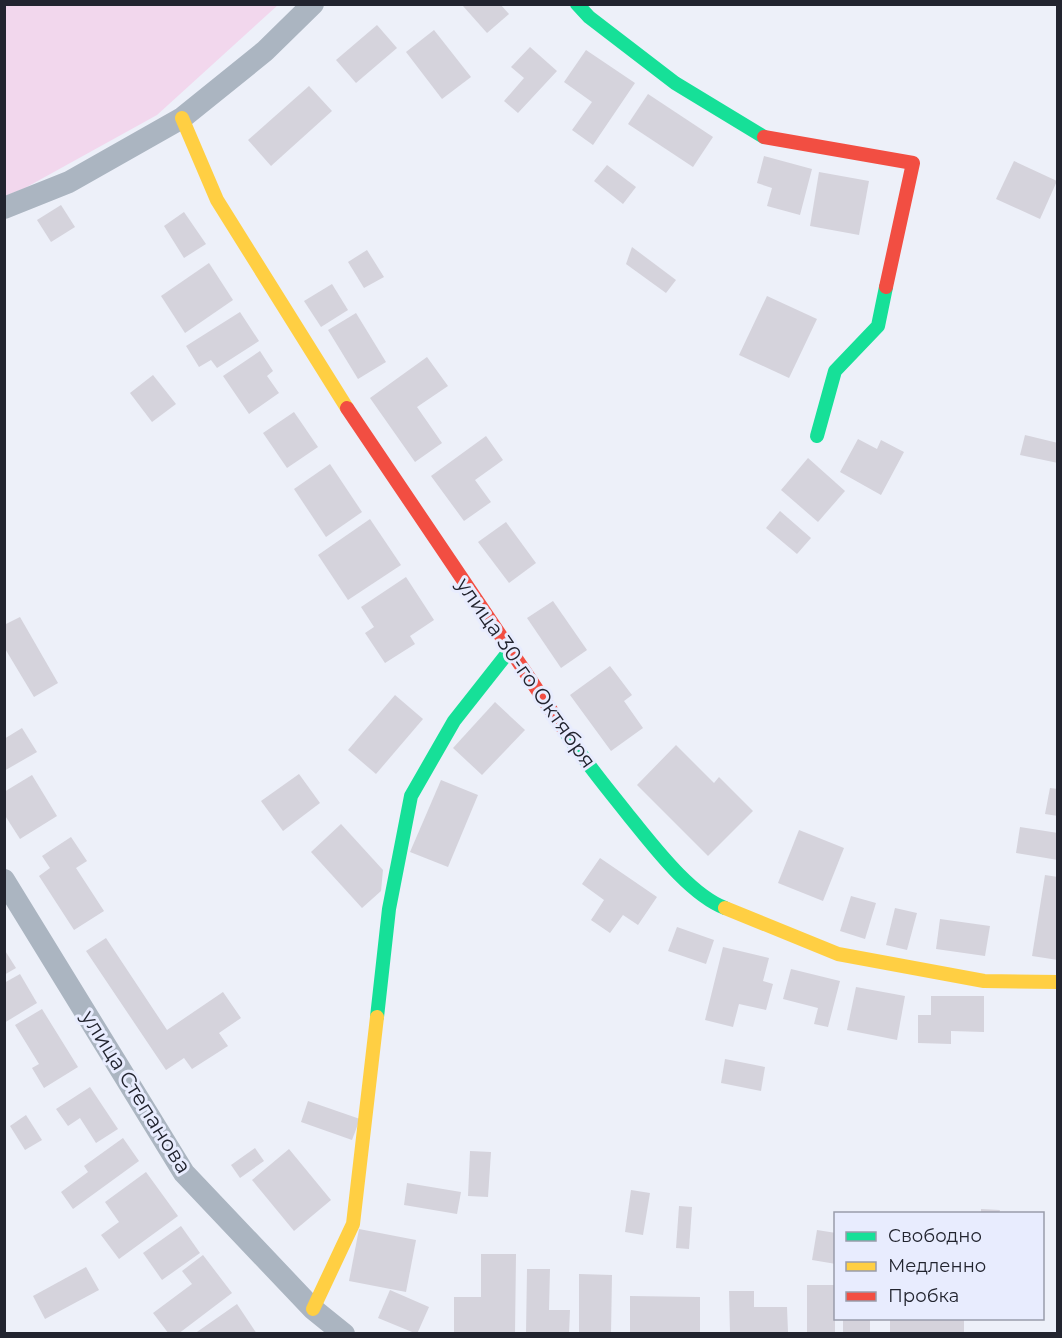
<svg xmlns="http://www.w3.org/2000/svg" width="1062" height="1338" font-family="Montserrat,sans-serif">
<style>
.green{fill:#f2d7ed}
.building{fill:#d5d3dc}
.lines{fill:none;stroke-linecap:round;stroke-linejoin:round}
.street{stroke:#abb5c1;stroke-width:22}
.fast{stroke:#16e098;stroke-width:14}
.slow{stroke:#ffcf43;stroke-width:14}
.jam{stroke:#f24e42;stroke-width:14}
.labels{text-anchor:middle;stroke-width:6;stroke-linejoin:round;paint-order:stroke}
.street-label{font-size:21px;fill:#22242f;stroke:#e8ecfe}
</style>
<rect width="100%" height="100%" fill="#edf0f9"/>
<path class="green" d="M5,5H278L157,115L25,188L5,196Z"/>
<g class="building">
<path d="M465,4H500L509,14L487,33L463,6Z"/>
<path d="M377,25L397,48L356,83L336,60Z"/>
<path d="M434,30L471,77L442,99L406,52Z"/>
<path d="M530,47L557,71L518,113L504,101L524,78L511,67Z"/>
<path d="M586,50L635,83L593,145L572,130L592,102L564,82Z"/>
<path d="M309,86L332,111L271,166L248,140Z"/>
<path d="M648,94L713,137L693,167L628,124Z"/>
<path d="M764,156L812,169L800,215L767,206L772,188L757,183Z"/>
<path d="M1014,161L1057,181L1040,219L996,199Z"/>
<path d="M607,165L636,187L623,204L594,181Z"/>
<path d="M819,172L869,181L859,235L810,226Z"/>
<path d="M61,205L75,227L51,242L37,220Z"/>
<path d="M184,212L206,244L184,258L164,226Z"/>
<path d="M632,247L676,280L666,293L626,264Z"/>
<path d="M367,250L384,277L364,288L348,262Z"/>
<path d="M209,263L233,300L185,333L161,296Z"/>
<path d="M332,284L348,310L321,327L304,301Z"/>
<path d="M767,296L817,319L789,378L739,355Z"/>
<path d="M240,312L259,341L217,368L211,360L199,367L186,346Z"/>
<path d="M356,313L386,362L358,379L328,330Z"/>
<path d="M260,351L273,371L267,376L279,393L249,414L223,376Z"/>
<path d="M427,357L448,386L417,407L442,443L415,462L370,398Z"/>
<path d="M153,375L176,404L152,422L130,393Z"/>
<path d="M294,412L318,447L287,468L263,433Z"/>
<path d="M1025,435L1058,443V463L1020,455Z"/>
<path d="M486,436L503,460L475,480L491,502L464,521L431,476Z"/>
<path d="M858,439L877,449L881,440L904,452L881,495L840,472Z"/>
<path d="M808,458L845,491L818,522L781,490Z"/>
<path d="M330,464L362,512L326,537L294,489Z"/>
<path d="M780,511L811,538L797,554L766,528Z"/>
<path d="M370,519L401,565L348,600L318,555Z"/>
<path d="M506,522L536,563L509,583L478,542Z"/>
<path d="M406,577L434,620L410,636L415,644L385,663L365,633L374,627L361,607Z"/>
<path d="M553,601L587,650L561,668L527,618Z"/>
<path d="M20,617L58,683L34,697L4,647V625Z"/>
<path d="M610,666L632,695L624,701L643,728L611,751L570,695Z"/>
<path d="M395,695L423,719L376,774L348,750Z"/>
<path d="M495,702L525,730L482,775L453,748Z"/>
<path d="M22,728L37,752L4,771V739Z"/>
<path d="M676,745L714,783L719,777L753,811L708,856L637,785Z"/>
<path d="M299,774L320,803L283,831L261,801Z"/>
<path d="M32,775L57,816L20,839L4,814V792Z"/>
<path d="M441,780L478,795L448,867L410,852Z"/>
<path d="M1050,788L1058,789V816L1045,814Z"/>
<path d="M341,824L383,870L381,891L362,908L311,852Z"/>
<path d="M1020,827L1058,833V860L1016,853Z"/>
<path d="M799,830L844,848L823,901L778,883Z"/>
<path d="M71,837L87,861L76,868L104,911L74,930L39,876L50,868L42,856Z"/>
<path d="M600,858L657,897L638,925L623,915L610,933L591,920L604,900L582,884Z"/>
<path d="M1045,875L1058,877V960L1032,956Z"/>
<path d="M851,896L876,903L865,939L840,931Z"/>
<path d="M895,908L917,913L907,950L886,945Z"/>
<path d="M940,919L990,926L985,956L936,949Z"/>
<path d="M677,927L714,940L706,964L668,951Z"/>
<path d="M106,938L167,1030L223,992L241,1018L219,1033L228,1046L192,1069L184,1058L166,1070L86,951Z"/>
<path d="M723,947L769,958L763,981L773,984L766,1010L739,1004L733,1027L705,1020Z"/>
<path d="M4,949L16,968L4,975Z"/>
<path d="M791,969L840,981L828,1027L814,1024L818,1008L783,999Z"/>
<path d="M20,974L37,1003L4,1023V983Z"/>
<path d="M856,987L905,996L897,1040L847,1030Z"/>
<path d="M931,996H984V1032L951,1031V1044L918,1043V1015H931Z"/>
<path d="M42,1009L78,1067L44,1088L32,1068L39,1064L15,1025Z"/>
<path d="M725,1059L765,1067L761,1091L721,1083Z"/>
<path d="M90,1087L118,1129L96,1143L80,1118L68,1126L56,1109Z"/>
<path d="M308,1101L360,1119L352,1140L301,1122Z"/>
<path d="M26,1115L42,1140L25,1150L10,1126Z"/>
<path d="M123,1138L139,1161L73,1209L61,1192L88,1172L84,1166Z"/>
<path d="M255,1148L264,1161L240,1178L231,1165Z"/>
<path d="M289,1149L331,1200L294,1231L252,1180Z"/>
<path d="M470,1151L491,1152L488,1197L468,1196Z"/>
<path d="M146,1172L178,1216L119,1259L101,1235L119,1222L105,1202Z"/>
<path d="M407,1183L461,1192L457,1214L404,1205Z"/>
<path d="M631,1190L650,1193L643,1235L625,1232Z"/>
<path d="M679,1206L692,1207L689,1249L676,1248Z"/>
<path d="M981,1209L1000,1210L999,1214H981Z"/>
<path d="M181,1226L200,1253L162,1280L143,1253Z"/>
<path d="M359,1229L416,1240L406,1292L349,1281Z"/>
<path d="M817,1230L836,1233V1264L812,1260Z"/>
<path d="M481,1254H516L515,1334H454V1297H481Z"/>
<path d="M203,1255L232,1293L178,1334H169L153,1313L192,1284L182,1271Z"/>
<path d="M86,1267L99,1290L45,1319L33,1296Z"/>
<path d="M527,1269H550L549,1310H570L569,1334H526Z"/>
<path d="M579,1274L612,1275L611,1334H579Z"/>
<rect x="807" y="1285" width="28" height="48"/>
<path d="M390,1290L429,1307L417,1334L378,1318Z"/>
<path d="M729,1291H754V1307H787L788,1332L730,1333Z"/>
<path d="M630,1296L700,1297V1334H630Z"/>
<path d="M237,1304L257,1334H194Z"/>
<rect x="843" y="1318" width="27" height="16"/>
<rect x="890" y="1318" width="74" height="16"/>
</g>
<g class="lines">
<g class="street">
<path d="M4,208L69,182L182,118L265,51L313,4"/>
<path d="M4,880L184,1173L313,1309L344,1334"/>
</g>
<g class="fast">
<path d="M577,4L589,17L675,83L764,137"/>
<path d="M817,436L835,371L878,326L886,287"/>
<path d="M565,731C584,761 607,788 629,816C653,845 689,894 725,908"/>
<path d="M377,1017L389,909L411,796L454,721L510,650"/>
</g>
<g class="slow">
<path d="M182,118L217,200L347,408"/>
<path d="M725,908L838,954L984,981L1058,982"/>
<path d="M313,1309L353,1224L377,1017"/>
</g>
<g class="jam">
<path d="M764,137L913,163L886,287"/>
<path d="M347,408L565,731"/>
</g>
</g>
<g class="labels">
<g class="street-label">
<text transform="translate(526 673) rotate(55)" y="7">улица 30-го Октября</text>
<text transform="translate(136 1092) rotate(58)" y="7">улица Степанова</text>
</g>
</g>
<rect width="1062" height="1338" fill="none" stroke="#22242f" stroke-width="12"/>
<rect x="834" y="1212" width="210" height="108" fill="#e8ecfe" stroke="#999cab" stroke-width="1.5"/>
<rect x="846" y="1232" width="30" height="9" fill="#16e098" stroke="#999cab" stroke-width="1.5"/>
<text x="888" y="1242" font-size="18" fill="#22242f">Свободно</text>
<rect x="846" y="1262" width="30" height="9" fill="#ffcf43" stroke="#999cab" stroke-width="1.5"/>
<text x="888" y="1272" font-size="18" fill="#22242f">Медленно</text>
<rect x="846" y="1292" width="30" height="9" fill="#f24e42" stroke="#999cab" stroke-width="1.5"/>
<text x="888" y="1302" font-size="18" fill="#22242f">Пробка</text>
</svg>
